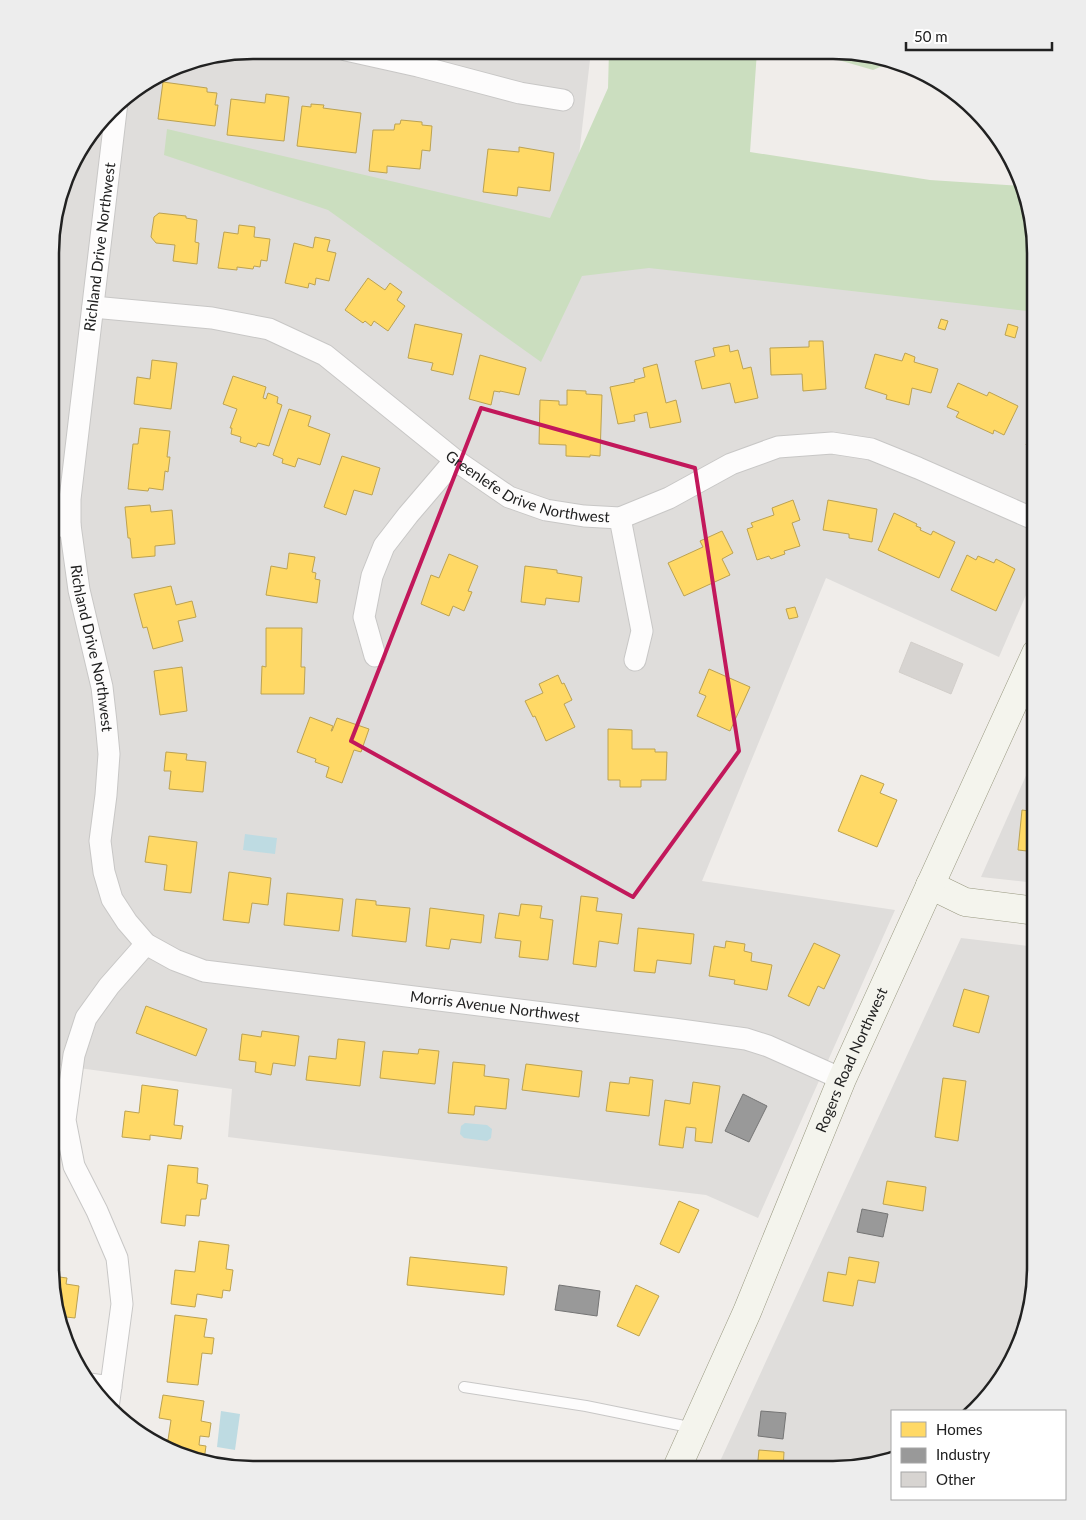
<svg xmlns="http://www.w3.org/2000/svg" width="1086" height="1520" font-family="Lato,sans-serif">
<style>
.residential{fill:#dfdddb}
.forest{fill:#cbdebf}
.water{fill:#bedbe2}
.homes{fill:#ffd966;stroke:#bca251}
.industry{fill:#999;stroke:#757575}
.building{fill:#d7d4d1;stroke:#d3cfcb}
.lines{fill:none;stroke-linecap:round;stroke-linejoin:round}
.lane-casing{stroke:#c8c7c6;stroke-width:12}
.street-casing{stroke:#c8c7c6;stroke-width:23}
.secondary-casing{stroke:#999981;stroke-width:29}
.lane{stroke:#fdfcfc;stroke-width:10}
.street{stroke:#fdfcfc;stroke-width:21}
.secondary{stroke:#f4f4ed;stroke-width:28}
.marked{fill:none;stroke:#c2185b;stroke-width:4;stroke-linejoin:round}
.labels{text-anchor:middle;stroke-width:5;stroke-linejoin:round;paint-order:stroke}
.street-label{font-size:15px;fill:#212121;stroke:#fff}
.rim{fill:none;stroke:#212121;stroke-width:2.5}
</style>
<rect width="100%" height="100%" fill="#f0edea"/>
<g class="residential">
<path d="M252,50L591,51L569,242L1036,285V572L999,657L826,578L702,881L895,910L758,1218L706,1195L228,1137L232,1089L57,1065L50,1081L52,226L77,151L119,100L187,61Z"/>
<path d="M1036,753V883L981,877Z"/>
<path d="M961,938L1036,947V1281L1025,1333L1002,1380L974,1411H892V1456L834,1470H716Z"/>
</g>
<g class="forest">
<path d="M609,51H757L750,152L930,180L1021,186L1036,252V312L649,268L582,276L541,362L328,210L164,155L167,129L550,218L608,88Z"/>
<path d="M811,52H860L894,61L873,70Z"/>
</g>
<g class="water">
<path d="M245,834L277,838L275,854L243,850Z"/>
<path d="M465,1123L487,1125L492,1129L491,1138L487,1141L464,1138L460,1134L461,1126Z"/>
<path d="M221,1411L240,1414L235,1450L217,1447Z"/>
</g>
<g class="homes">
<path d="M163,82L207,88V92L217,93L215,105H218L215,126L158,119Z"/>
<path d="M266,94L289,97L284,141L227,135L231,99L265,103Z"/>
<path d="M311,104L324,105L323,108L361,113L356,153L297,146L302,106L311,107Z"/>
<path d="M401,120L422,122V125L432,126L430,151L422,150L420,169L387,166V173L369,171L373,130H394L395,124H400Z"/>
<path d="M519,147L554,153L550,191L518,187L517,196L483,192L488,149L519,152Z"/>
<path d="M159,213L186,216V218L197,220L195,242L199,243L197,264L173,261L175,245L156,243L151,237L154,217Z"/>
<path d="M239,225L255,227L254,237L270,239L267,261L261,260L260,267L254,266L253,269L237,267V270L218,268L224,232L238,234Z"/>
<path d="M315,237L330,240L327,251L336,253L329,281L316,278L315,285L309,283L308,288L285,283L294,243L313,248Z"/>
<path d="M368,278L385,290L390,283L402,292L397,300L405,306L388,331L374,321L371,326L365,321L363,323L345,310Z"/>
<path d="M941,319L948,321L945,330L938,328Z"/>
<path d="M415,324L462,334L453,375L431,370L433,363L408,358Z"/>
<path d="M1008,324L1018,327L1015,338L1005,335Z"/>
<path d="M809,341H823L826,389L803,391L802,374L771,375L770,348L809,347Z"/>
<path d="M729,345L730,352L738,350L743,369L751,367L758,398L735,403L730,383L702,389L695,361L715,356L713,348Z"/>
<path d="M905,353L915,357L914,362L938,369L931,393L912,388L909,405L886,399L887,395L865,388L875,354L902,361Z"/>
<path d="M480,355L526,368L519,395L500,391V392L494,391L491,405L469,399Z"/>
<path d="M152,360L177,363L171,409L134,404L137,377L150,379Z"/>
<path d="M657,364L666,403L676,400L681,422L650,428L647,412L634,415L635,421L618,424L610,387L635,382L634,380L645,377L643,368Z"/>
<path d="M233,376L266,387L263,398L266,399L268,393L278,397L277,403L282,405L269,446L258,443L256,447L240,442L241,437L231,434L232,428H230L237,409L223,404Z"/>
<path d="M958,383L987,396L989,392L1018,406L1004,435L994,430L993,434L956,417L959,412L947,407Z"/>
<path d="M567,390L586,391V394L602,395L600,456L590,455V457L566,456V445L539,444L540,400L559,401V405H567Z"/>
<path d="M289,409L311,416L308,426L330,434L320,465L298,458L295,467L282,463L283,459L273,455Z"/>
<path d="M1036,422V449L1026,445Z"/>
<path d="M140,428L170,431L167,457H170L168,472L165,471L163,490L149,488L148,491L128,489L133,444H138Z"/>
<path d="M342,456L380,468L372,495L354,490L346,515L324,507Z"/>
<path d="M793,500L800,520L792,523L800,546L784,551L785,554L771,559L769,556L757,560L747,529L753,527L751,523L774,515L772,508Z"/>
<path d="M828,500L877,509L872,542L849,538V534L823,530Z"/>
<path d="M150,505L151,512L172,510L175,544L155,546V556L132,558L130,538H128L125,507Z"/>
<path d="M894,513L917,524L916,526L921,528L920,530L931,535L933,531L955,542L939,578L878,550Z"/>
<path d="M722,531L733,553L722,559L730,575L684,596L668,563L703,547L700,541Z"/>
<path d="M289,553L315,557L312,572L316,573L315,579L320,580L317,603L266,595L271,566L287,569Z"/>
<path d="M449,554L478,566L468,591L472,592L464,611L453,606L449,616L421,604L431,575L439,578Z"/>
<path d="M967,555L976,560L978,556L994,563L996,559L1015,569L996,611L951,590Z"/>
<path d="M525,566L557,570V573L582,577L579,602L546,598L545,605L521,602Z"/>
<path d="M171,586L176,605L192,601L196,617L178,621L183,641L153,649L147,627L143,628L134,594Z"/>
<path d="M795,607L798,617L789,619L786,609Z"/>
<path d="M266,628H302L301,667H305L304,694H261L262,666L266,667Z"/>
<path d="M182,667L187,711L160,715L154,671Z"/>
<path d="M709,669L750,687L730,731L697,716L706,696L699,693Z"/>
<path d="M558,675L562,684L564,683L572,700L564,704L575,727L546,741L535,716L533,717L525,701L543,693L539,684Z"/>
<path d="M310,717L333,726L331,731H332L337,718L369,729L361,752L354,750L342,783L326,777L329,767L315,762L316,759L297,752Z"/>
<path d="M608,729L632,730V749H655V752H667L666,780H641V787H620V780H608Z"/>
<rect x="51" y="743" width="2" height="24"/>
<path d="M166,752L187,754L186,760L206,762L203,792L169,789L171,771H164Z"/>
<path d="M861,775L884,784L880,793L897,800L877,847L838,831Z"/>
<path d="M1022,810L1036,812V852L1018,850Z"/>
<path d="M149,836L197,842L191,893L164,890L167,865L145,862Z"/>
<path d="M229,872L271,878L268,905L252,903L249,923L223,920Z"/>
<path d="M287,893L343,899L339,931L284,925Z"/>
<path d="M581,896L598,898L596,911L622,914L618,944L599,941L596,967L573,964Z"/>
<path d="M356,899L376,901V905L410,908L406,942L352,936Z"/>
<path d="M521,904L542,906L540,918L553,920L548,960L519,957L521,941L495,938L499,913L519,916Z"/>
<path d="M430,908L484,915L481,943L451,939L449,949L426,946Z"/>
<path d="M638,928L694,934L691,964L657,960L655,973L634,971Z"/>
<path d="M726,941L745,944L744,951L752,953L751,961L772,965L767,990L734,984L735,980L709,976L714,946L725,948Z"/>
<path d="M814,943L840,955L824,989L818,986L809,1006L788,996Z"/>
<path d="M964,989L989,996L979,1033L953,1026Z"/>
<path d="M146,1006L207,1029L196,1056L136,1033Z"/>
<path d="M262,1031L299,1036L295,1066L273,1063L271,1075L255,1072L256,1062L239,1060L242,1034L261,1037Z"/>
<path d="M338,1039L365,1042L360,1086L306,1080L309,1056L336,1059Z"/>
<path d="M419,1049L439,1051L435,1084L380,1078L383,1051L418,1054Z"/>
<path d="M453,1062L485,1065L484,1076L509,1079L506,1109L475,1106L474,1115L448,1113Z"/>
<path d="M526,1064L582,1071L579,1097L522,1090Z"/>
<path d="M630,1077L653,1080L649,1116L606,1111L610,1082L629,1084Z"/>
<path d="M943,1078L966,1081L958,1141L935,1137Z"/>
<path d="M693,1082L720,1086L712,1143L695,1141L696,1128L686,1127L683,1148L659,1145L665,1100L690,1104Z"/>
<path d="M142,1085L178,1090L174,1125L183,1126L181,1139L150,1135V1140L122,1137L125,1111L139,1113Z"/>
<path d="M168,1165L198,1168L197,1183L208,1185L206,1199H201L199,1216L186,1215L185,1226L161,1223Z"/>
<path d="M887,1181L926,1187L923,1211L883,1204Z"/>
<path d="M679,1201L699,1210L679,1253L660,1244Z"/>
<path d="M199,1241L229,1245L226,1269L233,1270L230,1291L223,1290L222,1298L197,1294L195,1307L171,1304L175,1270L195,1272Z"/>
<path d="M410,1257L507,1267L504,1295L407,1285Z"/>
<path d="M849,1257L879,1262L875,1283L858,1280L853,1306L823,1301L828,1272L846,1275Z"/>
<path d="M52,1276L67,1278L66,1284L79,1286L75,1318L66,1317L65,1323H63Z"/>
<path d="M636,1285L659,1296L639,1336L617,1326Z"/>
<path d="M175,1315L207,1319L204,1337L214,1338L212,1354L202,1353L198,1385L167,1382Z"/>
<path d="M163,1395L204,1401L201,1421L211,1423L209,1437L200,1436L199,1445L206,1446L204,1460L158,1443L159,1439L168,1440L171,1420L159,1418Z"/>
<path d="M759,1450L784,1452L783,1470H757Z"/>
</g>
<g class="industry">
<path d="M743,1094L767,1106L749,1142L725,1131Z"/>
<path d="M862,1209L888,1214L883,1237L857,1232Z"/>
<path d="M559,1285L600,1291L597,1316L555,1310Z"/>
<path d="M761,1411L786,1413L783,1439L758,1436Z"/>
</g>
<path class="building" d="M911,642L963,664L951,694L899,672Z"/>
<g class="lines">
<defs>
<path id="lane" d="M464,1387L586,1406L694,1428"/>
<g id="street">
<path d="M346,50L418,66L520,93L563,100"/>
<path id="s1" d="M117,102L70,499V525L79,590L102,687L106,722L109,754L106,795L100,841L104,872L112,899L127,922L146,944L175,960L204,971L673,1029L746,1039L768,1046L842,1079"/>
<path id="s2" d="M93,307L212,318L269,329L325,355L455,460L509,497L546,510L584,516L620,518L669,498L731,464L778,447L832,443L871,449L918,468L1036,520"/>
<path d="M620,518L642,631L635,660"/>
<path d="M51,527L70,525"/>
<path d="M375,656L364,617L372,576L384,546L408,515L455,460"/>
<path d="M89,1384L111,1387"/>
<path d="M108,1408L122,1304L117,1258L97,1211L74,1166L65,1120L74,1055L86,1018L109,986L146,944"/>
</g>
<g id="secondary">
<path d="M930,885L965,902L1036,911"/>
<path id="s3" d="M676,1470L747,1312L842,1079L1036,653"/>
</g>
</defs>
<use href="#lane" class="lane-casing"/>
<use href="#street" class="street-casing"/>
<use href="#secondary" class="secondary-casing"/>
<use href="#lane" class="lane"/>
<use href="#street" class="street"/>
<use href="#secondary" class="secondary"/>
</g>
<path class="marked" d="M481,408L695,468L739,751L633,897L351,741Z"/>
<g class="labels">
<g class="street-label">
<text transform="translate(100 247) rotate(-83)" y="5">Richland Drive Northwest</text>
<text dy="5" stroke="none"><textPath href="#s2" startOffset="486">Greenlefe Drive Northwest</textPath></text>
<text dy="5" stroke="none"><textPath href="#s1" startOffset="551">Richland Drive Northwest</textPath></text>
<text dy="5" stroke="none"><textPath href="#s1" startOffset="1219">Morris Avenue Northwest</textPath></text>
<text dy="5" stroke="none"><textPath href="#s3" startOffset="446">Rogers Road Northwest</textPath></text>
</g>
</g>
<path d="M0 0H1086V1520H0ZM253 59H833A194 194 0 0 1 1027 253V1267A194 194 0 0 1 833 1461H253A194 194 0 0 1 59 1267V253A194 194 0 0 1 253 59Z" fill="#ededed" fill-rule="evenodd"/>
<path class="rim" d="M253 59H833A194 194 0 0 1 1027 253V1267A194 194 0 0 1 833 1461H253A194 194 0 0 1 59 1267V253A194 194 0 0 1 253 59Z"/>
<rect x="891" y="1410" width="175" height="90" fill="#ffffff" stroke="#a6a6a6"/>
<rect x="901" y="1422" width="25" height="15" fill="#ffd966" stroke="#a6a6a6"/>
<text x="936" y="1435" font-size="15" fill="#212121">Homes</text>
<rect x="901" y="1448" width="25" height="15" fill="#999999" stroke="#a6a6a6"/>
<text x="936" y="1460" font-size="15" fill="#212121">Industry</text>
<rect x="901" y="1472" width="25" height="15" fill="#d7d4d1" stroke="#a6a6a6"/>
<text x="936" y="1485" font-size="15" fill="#212121">Other</text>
<path d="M906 42v8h146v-8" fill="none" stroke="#212121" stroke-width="2.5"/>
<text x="914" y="42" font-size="15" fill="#212121" stroke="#ffffff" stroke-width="4" paint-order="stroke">50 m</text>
</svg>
